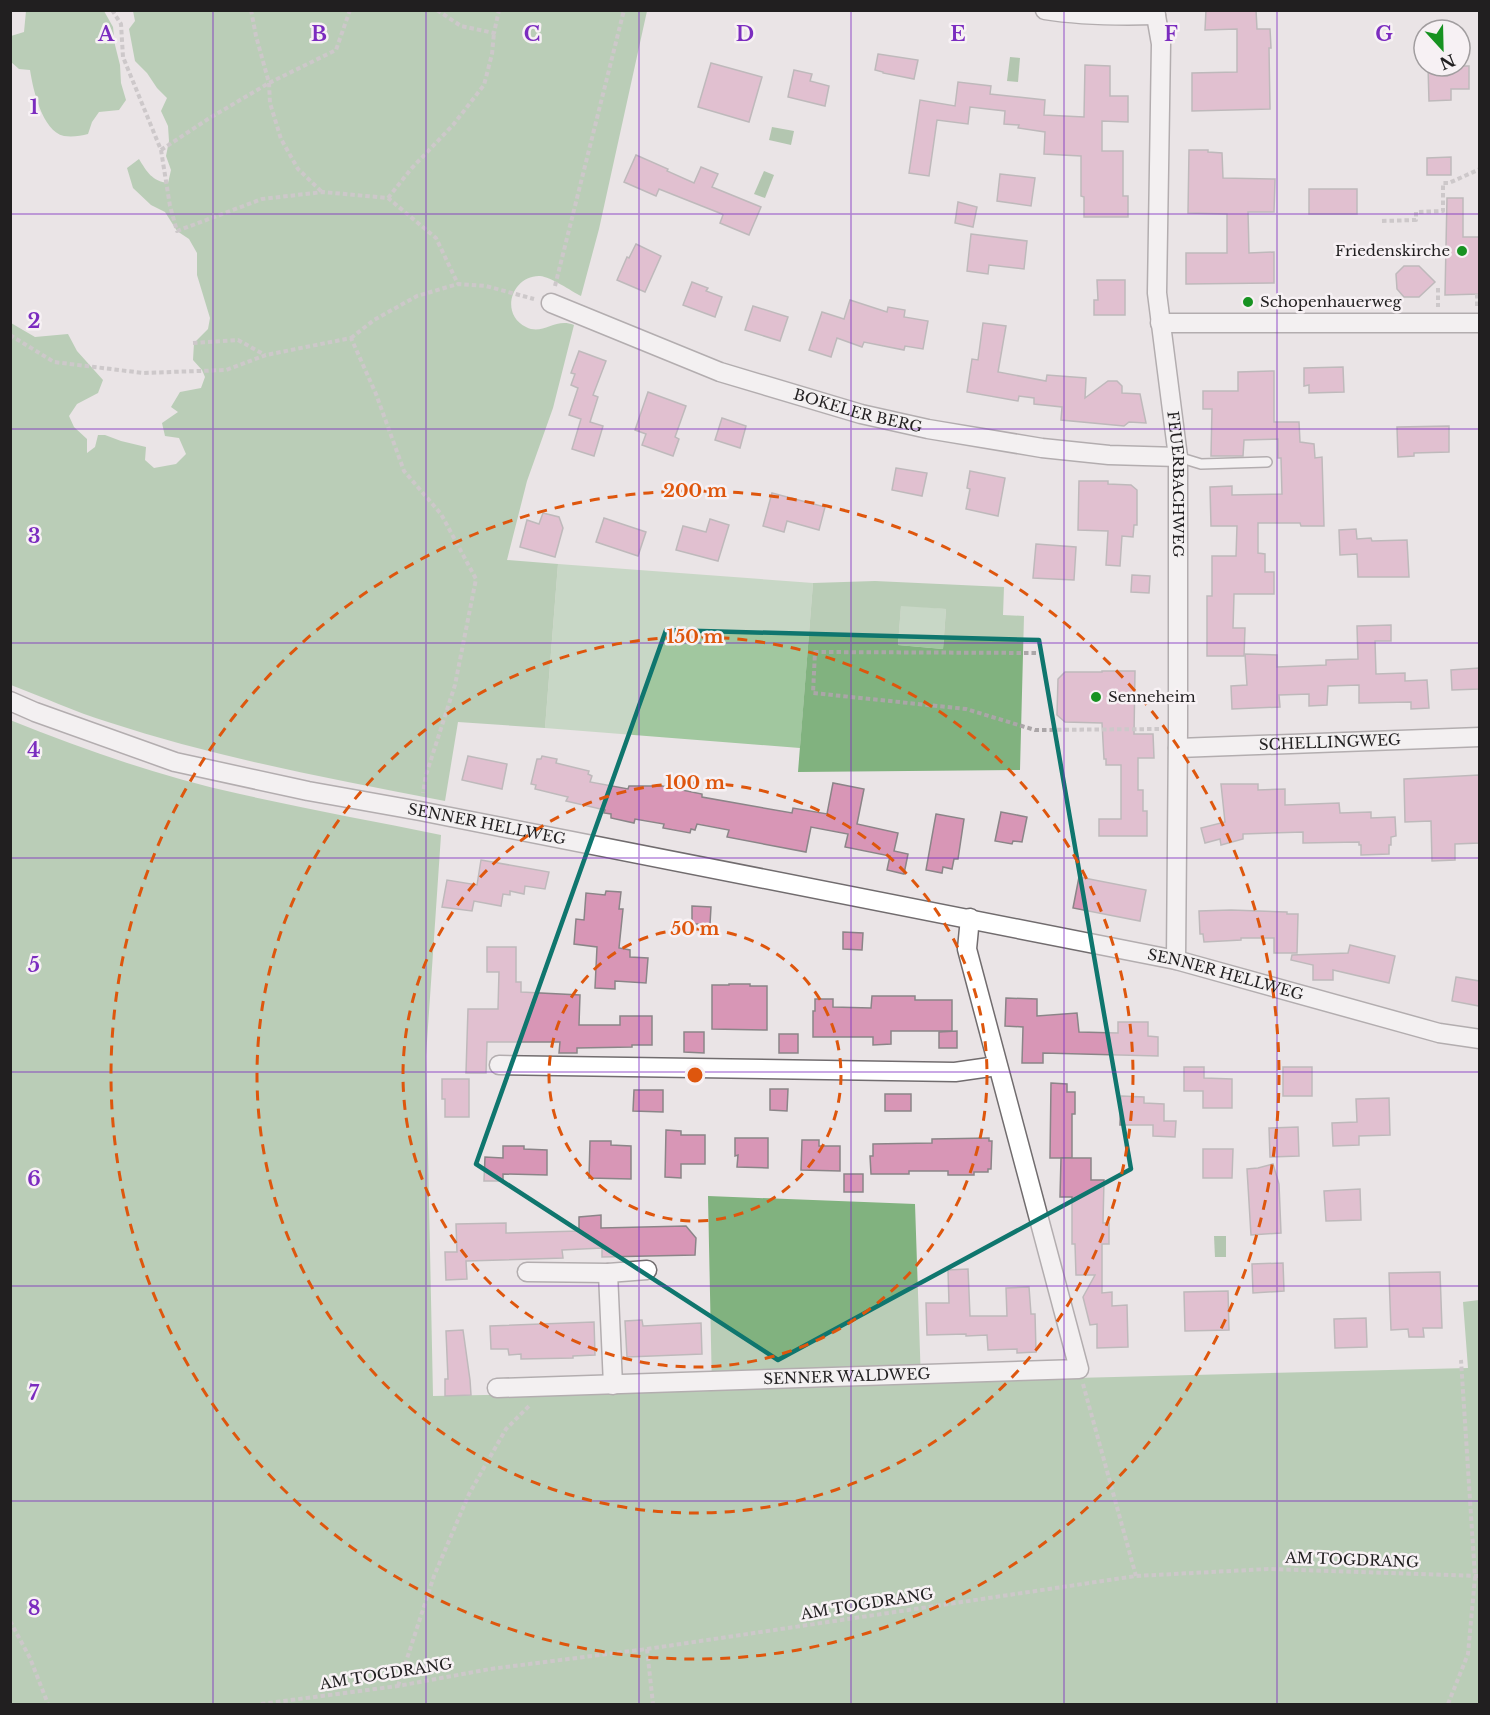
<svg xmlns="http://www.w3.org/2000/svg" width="1490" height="1715" font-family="'Libre Baskerville',serif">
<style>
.green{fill:#a1c79f}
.forest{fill:#81b27f;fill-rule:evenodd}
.water{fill:#72a270}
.building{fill:#d896b6;stroke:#8b8588;stroke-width:1.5}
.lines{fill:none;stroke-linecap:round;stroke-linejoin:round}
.lane-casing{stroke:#716c6e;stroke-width:12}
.street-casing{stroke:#716c6e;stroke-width:21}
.path{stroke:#aba6a8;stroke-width:4;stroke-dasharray:4.5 3;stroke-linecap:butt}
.lane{stroke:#fff;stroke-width:9}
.street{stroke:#fff;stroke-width:18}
.marked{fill:none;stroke:#0f766e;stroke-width:4.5;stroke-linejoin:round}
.grid{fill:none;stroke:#7b2cbf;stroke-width:1.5;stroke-opacity:0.55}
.ring{fill:none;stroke:#de560d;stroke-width:3;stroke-dasharray:10 8}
.poi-dot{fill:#179221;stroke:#f7f1f4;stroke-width:2}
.labels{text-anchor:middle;stroke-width:5;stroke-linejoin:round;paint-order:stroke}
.poi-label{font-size:15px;fill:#211f20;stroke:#f7f1f4;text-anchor:start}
.street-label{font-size:15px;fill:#211f20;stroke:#f7f1f4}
.grid-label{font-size:20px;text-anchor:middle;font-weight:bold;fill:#7b2cbf;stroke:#f7f1f4;stroke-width:5;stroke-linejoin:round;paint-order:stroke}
.centre{fill:#de560d;stroke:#f7f1f4;stroke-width:3}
.ring-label{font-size:18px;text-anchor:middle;font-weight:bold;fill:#de560d;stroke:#f7f1f4;stroke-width:5;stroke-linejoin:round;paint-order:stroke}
</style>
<rect width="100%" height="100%" fill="#eae4e6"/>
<g class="green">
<path d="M558,564L813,583L800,748L545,728Z"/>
<path d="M901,605L946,609L943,649L898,645Z"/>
</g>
<g class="forest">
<path d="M26,11H104L113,27L115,45L120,65L121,83L126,100L119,110L99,112L92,122L88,134C81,136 72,137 64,136C42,131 33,89 30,70L19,69L11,62V36L24,32Z"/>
<path d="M133,11H647L599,229L581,296C571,291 551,277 540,276C512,275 499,314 526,327C543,336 555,317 574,325L553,408L527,481L507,560L558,564L545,728L458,722L445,801C331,779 218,758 108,722C75,712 43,697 11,685V323L35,337L68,334L77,351L103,380L98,393L77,404L69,416L74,427L87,439V453L95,447L98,435H105L121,441L146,447L145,460L154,468L176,464L186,454L179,438L165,436L162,423L178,412L171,407L180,392L201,388L205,377L202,370L193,360L194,343L208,329L210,318L197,275V253L189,239L177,231L165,212L151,205L133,188L127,168L139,159C147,172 152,181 168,183L171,170L166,156L169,141L168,126L161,111L167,98L157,88L147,73L135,61L129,29L135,21Z"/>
<path d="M875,581L1004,587L1003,615L1024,616L1020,770L798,772L813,583ZM901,606L946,609L943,649L898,645Z"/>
<path d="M10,720C85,750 161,777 240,794C306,809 374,821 441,835L426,1056L433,1396L712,1391L708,1196L915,1204L921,1382L1468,1368L1463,1302L1479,1300V1704H11Z"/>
</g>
<g class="water">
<path d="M1010,57L1020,58L1018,82L1007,81Z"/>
<path d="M772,127L794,131L791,145L769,140Z"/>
<path d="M764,171L774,175L765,198L754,194Z"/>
<path d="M1214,1236H1226V1257H1215Z"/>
</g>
<g class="building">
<path d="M1206,10H1256L1257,29H1270L1271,48H1269L1270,109L1192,111V73L1237,72V29L1205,30Z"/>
<path d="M878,54L918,60L914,79L883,73V72L875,70Z"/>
<path d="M711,63L762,77L749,122L698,107Z"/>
<path d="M1085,65L1110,66V96H1128V122L1102,121V151H1123V196H1128V217H1084V197L1081,196V156L1044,154L1045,132L1018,128L1019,125L1004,124L1005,111L970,107L968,124L937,120L929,176L909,173L920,100L955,106L958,82L991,86L990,94L1045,100L1044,115L1084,117Z"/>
<path d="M1428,66H1469V89H1451V100L1429,101Z"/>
<path d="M794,70L812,74L810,81L829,86L825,106L788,97Z"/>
<path d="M1189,150H1208V152L1222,153L1223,178L1275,179L1274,212H1248L1249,253L1274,252V283L1186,284V253H1227V214L1188,213Z"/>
<path d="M636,155L668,169L667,171L694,183L701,167L718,174L712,187L761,207L749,235L720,223L723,215L722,214L659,189L656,196L624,182Z"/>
<path d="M1451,157V175H1427V158Z"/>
<path d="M1000,174L1035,178L1031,206L997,201Z"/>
<rect x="1309" y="189" width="48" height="25"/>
<path d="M1447,198H1463V237H1479V294L1445,295Z"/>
<path d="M958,202L977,207L973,227L955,223Z"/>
<path d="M971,234L1027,241L1024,269L989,265L988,274L967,271Z"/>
<path d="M636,244L661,256L645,292L617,280L627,257L629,258Z"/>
<path d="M1404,266H1419L1435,282L1419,297H1404L1397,289L1396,274Z"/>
<path d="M1097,280H1125V315H1094V300H1098Z"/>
<path d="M692,282L708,288L706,291L722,297L715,317L683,305Z"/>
<path d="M850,300L887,312L888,307L905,310L904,317L928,321L923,349L905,346L904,350L864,342L862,347L837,338L831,357L809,350L822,312L844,319Z"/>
<path d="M753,306L788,317L780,341L745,330Z"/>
<path d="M983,323L1006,326L998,372L1046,381L1047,375L1086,378L1085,398L1108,381H1117L1122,386V393L1140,394L1146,423L1129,422L1124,426L1061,420L1062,407L1034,404V398L1019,396L1018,401L967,392L972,359L978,360Z"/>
<path d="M579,351L606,361L593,395L598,397L590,422L603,426L594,456L572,449L581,419L569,415L578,388L571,385L575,374L571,373Z"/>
<path d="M1343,367L1344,392L1309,393V385L1304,386V368Z"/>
<path d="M1274,371V422H1299L1300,442L1314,444L1315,458L1322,457L1324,526H1301L1300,523H1258V553L1265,554V572H1274V594H1234L1233,628H1245L1244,656H1207V596H1212V556H1236L1237,526H1211L1210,487L1232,486V495L1282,494L1281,458H1278V439L1244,440L1243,456H1211L1212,409H1203V391H1238V372Z"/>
<path d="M648,392L686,406L675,437L679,439L673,456L642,445L646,434L635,430Z"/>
<path d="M722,418L746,426L740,448L715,440Z"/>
<path d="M1449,426V452L1414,453V456L1398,457L1397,427Z"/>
<path d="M896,468L927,473L922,496L892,490Z"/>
<path d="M970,471L1005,478L998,516L966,509L970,489L967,488Z"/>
<path d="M1079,481H1108V484L1131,485L1137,490V525H1134L1133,537L1122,536L1120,566L1106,565L1108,531L1078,530Z"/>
<path d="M772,493L825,507L819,530L787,521L784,532L763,526Z"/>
<path d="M543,513L559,517L563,528L555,557L520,547L527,520L539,524Z"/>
<path d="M604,518L646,532L638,556L596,542Z"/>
<path d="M710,519L729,525L718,561L676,550L683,526L706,532Z"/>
<path d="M1356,529L1357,539L1371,538L1372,541L1407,540L1409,577H1358L1357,554L1340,555L1339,530Z"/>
<path d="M1036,544L1076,547L1074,580L1033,578Z"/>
<path d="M1132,575L1150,576L1149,593L1131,592Z"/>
<path d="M1391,625V641H1375L1376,674L1405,673V681L1427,680L1429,708L1411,709V702L1359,703V685L1328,686L1327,705L1309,706V694L1279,695L1280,707L1232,709L1231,686L1247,685L1245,654L1277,655V667L1326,665V660L1358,659L1357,626Z"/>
<path d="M1479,668V689L1452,690L1451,670Z"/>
<path d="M1102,671H1135L1134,734H1153L1154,758H1138V790H1143V811H1147V836H1099V819H1121V765H1106V759H1104L1102,723L1065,722L1057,715L1058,679L1065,672H1102Z"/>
<path d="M468,756L507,764L502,789L462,780Z"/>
<path d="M542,756L557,759L556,763L560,764L589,771L588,774L592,776L590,782L628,789L629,786H662L702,794V797L792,813L793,808L827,814L833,783L864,789L857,824L898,833L894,851L908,854L904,874L887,870L890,856L845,847L848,834L811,827L806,852L727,837L729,830L697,824L695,830L691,829L690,833L663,828L664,824L635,819L634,823L611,818V814L604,813L605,810L566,801L568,797L535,789L536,785L531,784L537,759H541Z"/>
<path d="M1479,775V843L1455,844V860L1432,861L1431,821L1405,822L1404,779Z"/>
<path d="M1221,784H1258V790L1285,789V805L1339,803L1340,813L1371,812V818L1395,817L1396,836L1391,837V845H1389V854L1361,855V845H1359V842L1303,843V832L1243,834V839L1221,845L1220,839L1205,843L1201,828L1225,822Z"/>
<path d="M1001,812L1027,817L1022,842L1013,841L1012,844L995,841Z"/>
<path d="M936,814L964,819L958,859H954L952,869L943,867L942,873L926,870Z"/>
<path d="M481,860L549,872L545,889L525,886L524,894L510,891V895L503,894L501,906L474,901L472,911L442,907L447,880L477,885Z"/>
<path d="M1079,877L1146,890L1140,921L1073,908Z"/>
<path d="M606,891L621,892L619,909H623L619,948L630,950V957L648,958L646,983L615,981V989L595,988L597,947L574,944L576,919L584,920L586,893L605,895Z"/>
<path d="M692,906L711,907L710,924H692Z"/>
<path d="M1231,910L1287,912V914H1298L1297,953H1274V938H1241V940L1204,942L1203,934H1200L1199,911Z"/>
<path d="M843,932L863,933L862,950L843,949Z"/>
<path d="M1350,945L1395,956L1389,983L1333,970V980H1313V965L1291,960L1292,955L1348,953Z"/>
<path d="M487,947H516V982H521V992L580,995L579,1025H620V1016H652V1045H632V1047L577,1048V1053H559L560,1042H487L486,1073H466L468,1009H498L499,972H487Z"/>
<path d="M1456,977L1479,981V1006L1452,1001Z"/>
<path d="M729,984H750V986H767V1030L712,1029V985H729Z"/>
<path d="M872,996H915V1000H952V1031H891V1044L873,1045V1037H813V1011H815V999H833V1007L871,1008Z"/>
<path d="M1006,998L1037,999V1016L1077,1013L1079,1032L1118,1033V1022H1148V1036L1158,1037V1056L1043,1053V1063H1022L1023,1027L1005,1026Z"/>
<path d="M957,1031V1048H939V1032Z"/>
<path d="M684,1032H704V1053L684,1052Z"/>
<rect x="779" y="1034" width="19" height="19"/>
<path d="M1184,1067H1204V1078L1232,1079V1108H1203V1091H1184Z"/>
<rect x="1283" y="1067" width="29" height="29"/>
<path d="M442,1079H469V1117H445V1099H442Z"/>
<path d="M1051,1083L1067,1084V1092H1075V1114H1072V1158H1050Z"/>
<path d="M770,1089H788L787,1111L770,1110Z"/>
<path d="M634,1090H663V1112L633,1111Z"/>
<rect x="885" y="1094" width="26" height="17"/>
<path d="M1121,1096L1144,1097V1103L1164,1104V1121H1176L1175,1137L1153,1136V1125H1120Z"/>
<path d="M1389,1098L1390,1135L1359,1136V1145L1333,1146L1332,1123L1357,1122L1356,1099Z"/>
<path d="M1298,1127L1299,1156L1270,1157L1269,1128Z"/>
<path d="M666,1130L681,1131V1135H705V1164H681V1178L665,1177Z"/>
<path d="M735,1138H768V1168L737,1167L738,1155L735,1156Z"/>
<path d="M989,1138V1141H992L991,1169H988V1172H974V1175H948V1171H909V1174H871L870,1156H873V1144L932,1143V1139Z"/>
<path d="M802,1140H819V1146H840V1171L801,1170Z"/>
<path d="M590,1141H611V1145L631,1146V1179L589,1178Z"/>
<path d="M503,1146H524V1149L547,1150V1175L503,1174V1181H484L485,1157L503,1158Z"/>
<path d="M1203,1149H1233L1232,1178H1203Z"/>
<path d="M1061,1158H1091V1180H1104L1103,1223H1109V1244H1102V1293L1112,1292V1306L1127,1305L1128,1347L1097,1348V1324L1090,1325L1083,1297L1095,1275H1076L1075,1244H1072V1197H1060Z"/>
<path d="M1273,1164L1279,1184L1281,1233L1251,1235L1247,1169L1258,1168Z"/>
<rect x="844" y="1174" width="19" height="18"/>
<path d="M1360,1189L1361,1220L1326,1221L1324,1191Z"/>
<path d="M601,1215V1228L686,1226L696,1238L695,1255L602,1257V1248L562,1250L563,1258L466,1261L467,1279L446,1280L445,1252H457L456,1224L506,1223V1233L579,1231V1217Z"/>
<path d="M1283,1263L1284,1291L1253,1293L1252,1264Z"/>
<path d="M968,1269L970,1316H1007L1006,1288L1029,1287L1031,1314H1035L1036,1352L1017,1353V1349L988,1350L987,1335L966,1336V1334L927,1335L926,1303H949L948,1270Z"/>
<path d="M1440,1272L1442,1328H1423L1424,1337H1409L1408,1329L1391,1330L1389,1273Z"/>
<path d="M1228,1291L1229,1330L1185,1331L1184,1292Z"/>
<path d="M1366,1318L1367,1347L1335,1348L1334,1319Z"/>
<path d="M642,1320L643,1326L701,1323L702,1354L627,1357L625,1321Z"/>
<path d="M594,1322L595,1355L573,1356V1358L521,1359V1354L509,1355L508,1349H491L490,1326Z"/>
<path d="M463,1330L470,1380L471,1395L445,1396V1379H448L446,1331Z"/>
</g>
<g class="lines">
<defs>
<path id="lane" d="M1178,457L1201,464L1267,462"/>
<g id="street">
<path d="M1045,10C1082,16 1119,16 1156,15"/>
<path id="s1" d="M1155,10L1161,44L1157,293L1178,457V728L1176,960"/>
<path id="s2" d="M551,303L720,372L861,414L928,429L1042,448L1109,455L1178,457"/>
<path d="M1160,323H1480"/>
<path id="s3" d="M10,701L35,712L175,762L308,791L420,811L1176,960L1439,1033L1480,1039"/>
<path id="s4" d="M1178,748L1480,737"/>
<path d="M499,1065L955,1072L997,1066"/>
<path d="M527,1272L608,1273L647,1270"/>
<path d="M608,1273L613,1385"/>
<path id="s5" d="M497,1388L1079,1369L967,949L970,918"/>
</g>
</defs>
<use href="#lane" class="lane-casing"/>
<use href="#street" class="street-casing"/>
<g class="path">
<path d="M112,10L121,24L123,57L161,150L170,206L177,231L262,199L323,192L388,198L436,238L458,284"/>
<path d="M251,10L256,36L269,83L270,103L281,139L298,169L322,192"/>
<path d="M437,10L461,26L494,33L499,10"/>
<path d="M161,150L208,119L269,83L336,50L350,10"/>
<path d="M388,198L411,169L453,125L484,85L492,54L494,33"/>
<path d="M1382,221L1416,220V212L1443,211V183H1449L1480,169"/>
<path d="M555,286L624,10"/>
<path d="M1438,288V307"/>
<path d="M1477,294V307"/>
<path d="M10,335L54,362L143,373L226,370L266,355L351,338L376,394L404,471L441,514L476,579L455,685L426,775L423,793"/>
<path d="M351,338L374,320L417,296L458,284L486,286L534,299"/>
<path d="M193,343L238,340L265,355"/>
<path d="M1036,653L815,652L813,693L966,709L1035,730L1160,729"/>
<path d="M1083,1384L1136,1576"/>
<path d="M10,1621L30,1658L48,1704"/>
<path d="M647,1649L653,1704"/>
<path d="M398,1686L434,1576L469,1494L506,1429L530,1405"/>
<path d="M261,1704L398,1686L490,1669L647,1649L1136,1576L1268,1569L1480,1576"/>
<path d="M1448,1704L1468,1654L1475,1577L1461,1360"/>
</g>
<use href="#lane" class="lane"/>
<use href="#street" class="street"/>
</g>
<path d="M0 0H1490V1715H0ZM666,630L1039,640L1131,1169L778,1360L476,1164Z" fill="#eae4e6" fill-opacity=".55" fill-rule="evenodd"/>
<path class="marked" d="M666,630L1039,640L1131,1169L778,1360L476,1164Z"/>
<path class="grid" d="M213,10V1704M426,10V1704M639,10V1704M851,10V1704M1064,10V1704M1277,10V1704M10,214H1480M10,429H1480M10,643H1480M10,858H1480M10,1072H1480M10,1286H1480M10,1501H1480"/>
<g class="ring">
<circle cx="695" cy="1075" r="146"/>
<circle cx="695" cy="1075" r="292"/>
<circle cx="695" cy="1075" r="438"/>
<circle cx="695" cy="1075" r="584"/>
</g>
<g class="poi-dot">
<circle cx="1462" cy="251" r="6"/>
<circle cx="1248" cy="302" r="6"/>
<circle cx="1096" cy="697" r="6"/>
</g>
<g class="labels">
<g class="poi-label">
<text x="1450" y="256" text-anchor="end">Friedenskirche</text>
<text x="1260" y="307">Schopenhauerweg</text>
<text x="1108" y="702">Senneheim</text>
</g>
<g class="street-label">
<text dy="5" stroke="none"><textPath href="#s2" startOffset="326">BOKELER BERG</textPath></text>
<text dy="5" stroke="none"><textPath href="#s1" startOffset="476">FEUERBACHWEG</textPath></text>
<text dy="5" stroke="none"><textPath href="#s4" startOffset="152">SCHELLINGWEG</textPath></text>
<text dy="5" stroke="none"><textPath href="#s3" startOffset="494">SENNER HELLWEG</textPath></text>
<text dy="5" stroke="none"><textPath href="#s3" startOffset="1248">SENNER HELLWEG</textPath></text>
<text dy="5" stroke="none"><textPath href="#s5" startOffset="350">SENNER WALDWEG</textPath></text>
<text transform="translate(1352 1560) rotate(2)" y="5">AM TOGDRANG</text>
<text transform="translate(867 1604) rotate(-9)" y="5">AM TOGDRANG</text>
<text transform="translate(386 1674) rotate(-9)" y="5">AM TOGDRANG</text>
</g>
</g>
<g class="grid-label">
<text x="106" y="41">A</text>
<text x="319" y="41">B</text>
<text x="532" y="41">C</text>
<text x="745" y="41">D</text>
<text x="958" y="41">E</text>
<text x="1171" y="41">F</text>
<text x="1384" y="41">G</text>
<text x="34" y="114">1</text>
<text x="34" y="328">2</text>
<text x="34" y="543">3</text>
<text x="34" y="757">4</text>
<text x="34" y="972">5</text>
<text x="34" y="1186">6</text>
<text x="34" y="1400">7</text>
<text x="34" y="1615">8</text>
</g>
<circle cx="695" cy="1075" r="9" class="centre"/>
<g class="ring-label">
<text x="695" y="497">200 m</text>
<text x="695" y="643">150 m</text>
<text x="695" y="789">100 m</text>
<text x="695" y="935">50 m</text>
</g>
<rect width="1490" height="1715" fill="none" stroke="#211f20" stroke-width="24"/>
<g transform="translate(1442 48) rotate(158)"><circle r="28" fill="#f7f1f4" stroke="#a19d9f" stroke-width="1.5"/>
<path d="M0-4.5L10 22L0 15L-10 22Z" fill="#179221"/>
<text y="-9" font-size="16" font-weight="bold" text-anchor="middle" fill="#211f20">N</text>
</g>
</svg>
